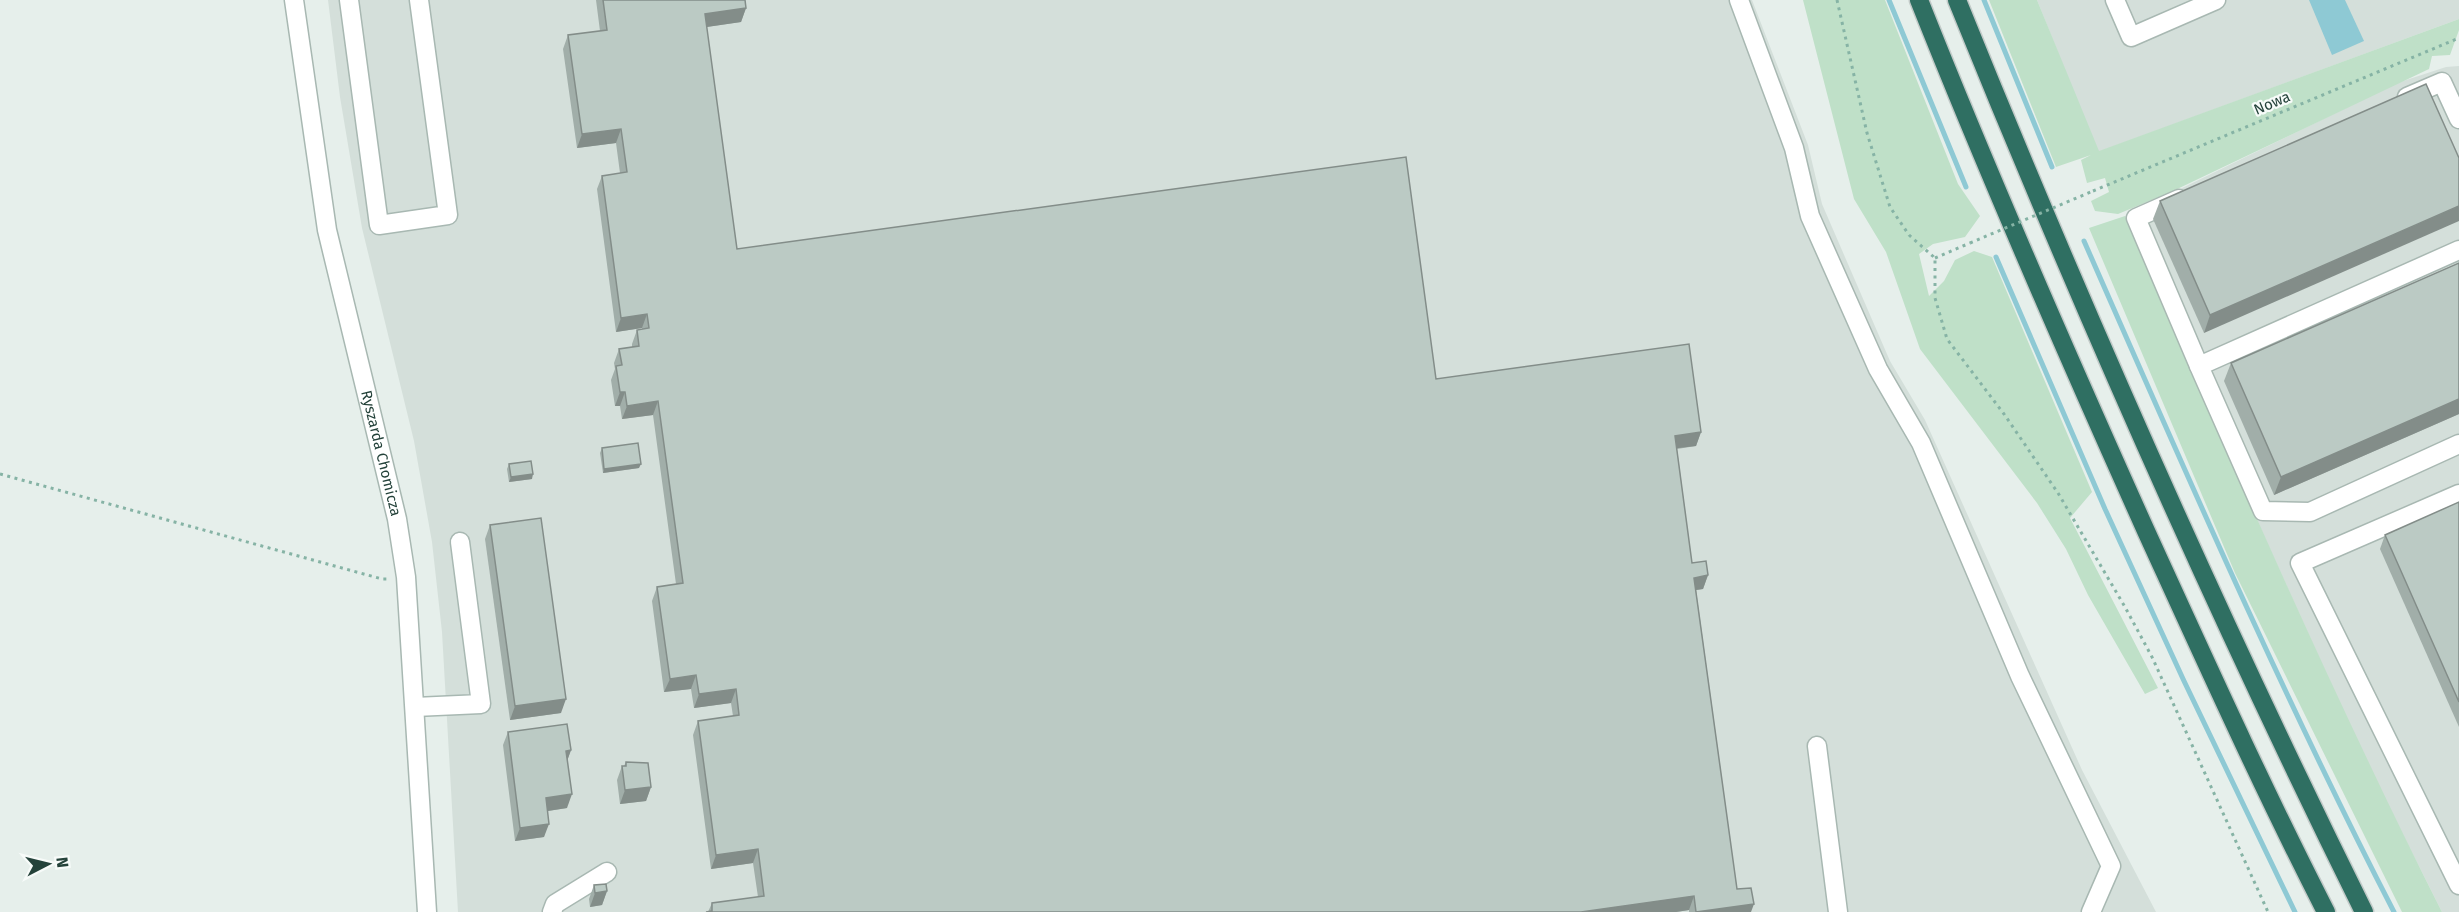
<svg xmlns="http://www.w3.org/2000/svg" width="2459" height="912" font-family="'Fira Sans',sans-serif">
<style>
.built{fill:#d4dfda}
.green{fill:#bfe0c8}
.water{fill:#8ec9d4}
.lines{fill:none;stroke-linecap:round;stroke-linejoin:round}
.stream{stroke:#8ec9d4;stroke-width:5}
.minor-casing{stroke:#a8b8b2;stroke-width:21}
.highway-casing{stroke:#c2cac8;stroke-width:21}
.path{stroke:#86b3a5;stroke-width:3;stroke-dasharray:3 4.5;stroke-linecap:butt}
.minor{stroke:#fff;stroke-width:18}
.highway{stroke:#2f6f62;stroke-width:18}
.path-bridge{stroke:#86b3a5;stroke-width:3;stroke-dasharray:3 4.5;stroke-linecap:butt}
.wall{fill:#a1aea9}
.shaded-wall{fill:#838d89}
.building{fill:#bbcac4;stroke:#838d89;stroke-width:1.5}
.labels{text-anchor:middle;stroke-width:4.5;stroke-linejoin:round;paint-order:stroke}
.street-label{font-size:15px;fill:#24423a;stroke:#f7fbf9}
</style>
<rect width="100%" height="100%" fill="#e6efeb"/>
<g class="built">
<path d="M328,0H1752L1808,145L1822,204L1890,361L1925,420L2082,770L2156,912H458L442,632L432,542L414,441L362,228L340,97Z"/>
<path d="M2037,0H2459V19L2098,152Z"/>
<path d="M2459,66V912H2442L2368,765L2269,547L2125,216L2397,83L2446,67Z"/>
</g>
<g class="green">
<path d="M1803,0H1885L1958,184L1980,216L1965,237L1933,244L1919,254L1929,296L1944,281L1955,260L1974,251L1992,257L2092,492L2070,518L2158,688L2145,694L2088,595L2066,549L2037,503L1920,349L1886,252L1854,199Z"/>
<path d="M1989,0H2037L2099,151L2459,19V30L2450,55L2432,56L2429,69L2173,191L2118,214L2095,211L2091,201L2109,192L2105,178L2087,183L2081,160L2091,155L2056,167Z"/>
<path d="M2125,216C2226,450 2327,684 2442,912H2402L2235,573L2089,228Z"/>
</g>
<path class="water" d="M2309,0H2345L2364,41L2332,55Z"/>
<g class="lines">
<g class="stream">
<path d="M1889,0L1966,187"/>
<path d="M1984,0L2052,167"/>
<path d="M2084,241C2183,466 2281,693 2394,912"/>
<path d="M1996,257L2105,509L2184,681L2295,912"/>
</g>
<defs>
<g id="minor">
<path id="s1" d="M294,0L327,230L397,519L406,577L427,912"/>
<path d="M349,0L379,225L448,215L419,0"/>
<path d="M1739,0L1794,148L1810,216L1878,369L1921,443L2020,676L2111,866L2091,912"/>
<path d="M2115,0L2131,37L2216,0"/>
<path d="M2407,97L2442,82L2459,119"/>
<path d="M2179,199L2136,218L2199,366"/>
<path d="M2459,250L2199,366L2263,511L2310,512L2459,444"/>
<path d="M2459,494L2300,563L2459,885"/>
<path d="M415,707L481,704L460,542"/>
<path d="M1817,746L1838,912"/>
<path d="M552,912L555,904L607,872"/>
</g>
<g id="highway">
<path d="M1919,0C1990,179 2067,355 2146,531C2204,658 2262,787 2326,912"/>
<path d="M1957,0C2082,309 2216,613 2364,912"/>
</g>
</defs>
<use href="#minor" class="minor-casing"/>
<use href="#highway" class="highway-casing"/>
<g class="path">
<path d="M1837,0L1867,133L1890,207L1909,235L1935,258V298L1947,339L2004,414L2058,493L2125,607L2152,657L2268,912"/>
<path d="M2093,191L2459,38"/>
<path d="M1935,258L1970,243"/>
<path d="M0,474L382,579H389"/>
</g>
<use href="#minor" class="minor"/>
<use href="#highway" class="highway"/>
<path class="path-bridge" d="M1970,243L2093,191"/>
</g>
<g class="wall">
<path d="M596,0H745L746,8L741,22L706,27L737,249L1436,379L1701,432L1696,446L1677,449L1692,563L1708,575L1703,589L1696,590L1737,889L1751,912H1689V910L1676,912H706H708L712,903L758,897L753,863L711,869L693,735L698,721L733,716L731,703L694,708L691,689L664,692L652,601L657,587L676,584L653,415L622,419L620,406H615L611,380L615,369L614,363L619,349L632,347V344L637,330L642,329V328L616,332L597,189L602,176L620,173L616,143L577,148L563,49L568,35L600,31Z"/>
<path d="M2426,84L2204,333L2153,219L2160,201Z"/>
<path d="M2459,263V414L2274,495L2224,381L2231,363Z"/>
<path d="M602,448L639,468L603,473L600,453Z"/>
<path d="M509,464L532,479L509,482L507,469Z"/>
<path d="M2459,502V727L2380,549L2385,535Z"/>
<path d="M490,525L561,713L510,720L485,539Z"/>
<path d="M508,732L571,750L567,761V808L548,811L544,837L515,841L503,745Z"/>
<path d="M626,762L651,787L646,801L620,804L617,780L622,766H624Z"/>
<path d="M594,885L607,891L602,905L590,907L589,899Z"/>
</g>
<g class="shaded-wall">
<path d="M746,8L741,22L700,28L705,14Z"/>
<path d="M621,129L616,143L577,148L582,134Z"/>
<path d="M2459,206V221L2204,333L2210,315Z"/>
<path d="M647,314L642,328L616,332L621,318Z"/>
<path d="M620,392H625L620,406H615Z"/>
<path d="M2459,399V414L2274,495L2281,477Z"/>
<path d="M658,401L653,415L622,419L627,406Z"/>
<path d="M1701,432L1696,446L1670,449L1675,436Z"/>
<path d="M641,464L639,468L603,473L604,469Z"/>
<path d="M533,474L532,479L509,482L511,477Z"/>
<path d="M1708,575L1703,589L1689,591L1694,578Z"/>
<path d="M696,675L691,689L664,692L670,679Z"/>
<path d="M736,689L731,703L694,708L699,694Z"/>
<path d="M566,699L561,713L510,720L515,706Z"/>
<path d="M571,750L566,764V751Z"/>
<path d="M651,787L646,801L620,804L625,790Z"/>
<path d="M572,794L567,808L541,812L546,798Z"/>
<path d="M549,824L544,837L515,841L520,828Z"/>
<path d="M758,849L753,863L711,869L716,855Z"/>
<path d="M607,891L602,905L590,907L595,893Z"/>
<path d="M1694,896L1689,910L1676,912H1581Z"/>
<path d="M1754,904L1751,912H1696Z"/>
</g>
<g class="building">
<path d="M603,0H745L746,8L705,14L737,249L1406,157L1436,379L1689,344L1701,432L1675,436L1692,563L1706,561L1708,575L1694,578L1737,889L1751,888L1754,904L1696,912L1694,896L1581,912H706L712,911V903L764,896L758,849L716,855L698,721L739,715L736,689L699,694L696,675L670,679L657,587L683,583L658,401L627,406L625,392H620L616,366L622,365L619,349L639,346L637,330L649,328L647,314L621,318L602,176L627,172L621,129L582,134L568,35L607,30Z"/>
<path d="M2426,84L2459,158V206L2210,315L2160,201Z"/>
<path d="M2459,263V399L2281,477L2231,363Z"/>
<path d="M638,443L641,464L604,469L602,448Z"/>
<path d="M531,461L533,474L511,477L509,464Z"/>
<path d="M2459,502V702L2385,535Z"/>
<path d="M541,518L566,699L515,706L490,525Z"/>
<path d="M567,724L571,750L566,751L572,794L546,798L549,824L520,828L508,732Z"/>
<path d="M626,762L648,763L651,787L625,790L622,766H626Z"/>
<path d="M606,884L607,891L595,893L594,885Z"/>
</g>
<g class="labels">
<g class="street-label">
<text transform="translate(2272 103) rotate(-23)" y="5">Nowa</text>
<text dy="5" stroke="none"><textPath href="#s1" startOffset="462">Ryszarda Chomicza</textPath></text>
</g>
</g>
<g transform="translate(48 864) rotate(83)" stroke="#f7fbf9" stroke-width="4.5" paint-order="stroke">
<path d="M0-4.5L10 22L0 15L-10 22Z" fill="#24423a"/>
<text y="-9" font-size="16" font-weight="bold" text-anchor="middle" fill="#24423a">N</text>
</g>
</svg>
